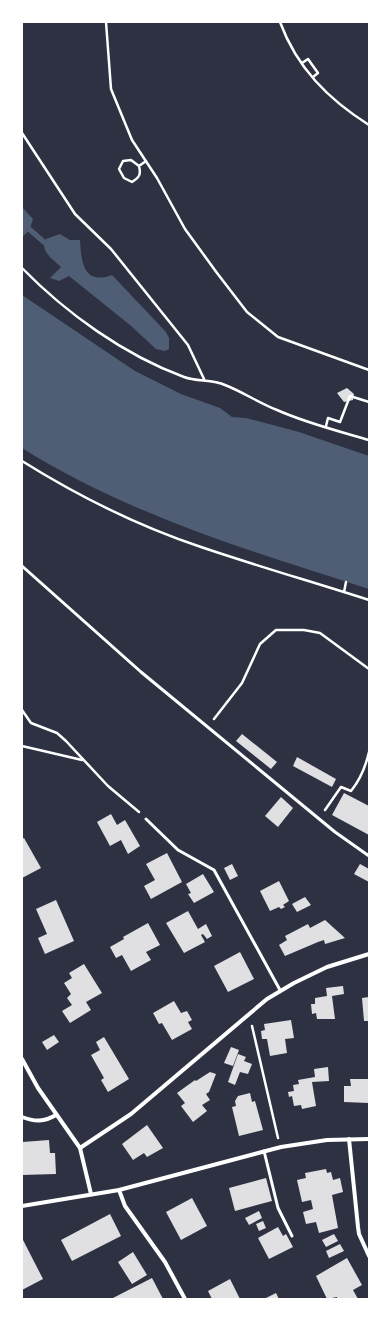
<svg xmlns="http://www.w3.org/2000/svg" width="391" height="1321" font-family="Mulish,sans-serif">
<style>
.water{fill:#4f5d75}
.lines{fill:none;stroke-linecap:round;stroke-linejoin:round}
.stream{stroke:#4f5d75;stroke-width:5.5}
.building{fill:#e0e0e3}
.path{stroke:#fff;stroke-width:2.5}
.service{stroke:#fff;stroke-width:3}
.minor{stroke:#fff;stroke-width:4}
</style>
<rect width="100%" height="100%" fill="#2d3142"/>
<g class="water">
<path d="M22,207L33,219L29,231L22,237Z"/>
<path d="M60,234L70,240H80C81,260 83,286 112,275L166,332L169,338V349L165,351L156,349L130,325L69,276L59,281L50,278L61,267C53,259 39,251 46,239Z"/>
<path d="M22,295L135,371L181,394L220,408L232,417L246,418L299,432L369,456V589C250,551 129,515 22,448Z"/>
</g>
<g class="lines">
<path class="stream" d="M29,229L44,242"/>
</g>
<g class="building">
<path d="M347,388L354,394L353,400L344,402L337,393Z"/>
<path d="M242,734L277,762L271,769L236,741Z"/>
<path d="M297,757L336,779L332,787L293,766Z"/>
<path d="M344,793L369,806V835L332,815Z"/>
<path d="M281,797L293,808L278,827L265,816Z"/>
<path d="M111,814L117,825L125,820L140,846L128,854L121,840L110,846L97,822Z"/>
<path d="M24,838L41,868L22,878V839Z"/>
<path d="M167,853L182,882L151,899L144,886L155,880L146,864Z"/>
<path d="M232,864L238,876L230,880L224,868Z"/>
<path d="M360,864L369,869V882L354,874Z"/>
<path d="M203,874L214,892L194,903L188,894L191,893L186,884Z"/>
<path d="M279,881L289,901L283,905L285,907L281,909L279,907L270,911L260,891Z"/>
<path d="M305,897L311,905L297,912L292,904Z"/>
<path d="M56,900L74,941L45,954L38,938L47,934L36,909Z"/>
<path d="M188,911L198,929L206,924L212,936L207,939L203,934L201,935L205,942L184,953L166,923Z"/>
<path d="M325,920L345,938L325,944L324,940L318,942L285,956L279,945L287,940L285,936L308,924L310,928Z"/>
<path d="M148,923L160,945L146,952L151,960L131,971L122,955L116,958L110,947L124,939L123,937Z"/>
<path d="M240,952L254,979L228,992L214,966Z"/>
<path d="M84,964L102,993L86,1002L91,1010L70,1023L62,1011L72,1005L67,998L71,994L64,983L72,978L69,973Z"/>
<path d="M343,986L344,994L332,996L335,1019H317L316,1013L312,1014L311,1004H315V998L327,996L326,988Z"/>
<path d="M369,997V1021H364L362,998Z"/>
<path d="M174,1001L181,1013L187,1011L192,1020L188,1022L192,1029L172,1040L162,1023L159,1024L153,1013Z"/>
<path d="M291,1020L294,1038L285,1039L287,1053L270,1056L267,1039H262L261,1031L265,1030L264,1024Z"/>
<path d="M54,1035L59,1042L47,1050L42,1042Z"/>
<path d="M104,1037L129,1079L108,1092L101,1080L104,1078L91,1055L100,1050L96,1042Z"/>
<path d="M231,1047L239,1050L233,1066L224,1063Z"/>
<path d="M238,1054L246,1057L244,1061L252,1064L248,1074L240,1072L235,1085L228,1082Z"/>
<path d="M328,1067L329,1081L312,1082L316,1106L302,1109L301,1105L294,1106L292,1096L289,1097L288,1092L294,1091L293,1085L299,1084L298,1080L315,1077L314,1069Z"/>
<path d="M210,1072L216,1074L209,1092L206,1094L210,1100L202,1105L207,1111L193,1122L181,1106L185,1103L177,1093L195,1080L196,1081Z"/>
<path d="M350,1079H369V1103L344,1102V1086H351Z"/>
<path d="M250,1093L252,1102L255,1101L263,1130L239,1136L232,1107L236,1106L235,1101L238,1096Z"/>
<path d="M147,1125L163,1148L147,1157L144,1153L133,1160L122,1144Z"/>
<path d="M49,1140L50,1153H55L56,1174L22,1175V1142Z"/>
<path d="M326,1169L327,1173L331,1172L333,1180L340,1178L343,1192L332,1195L338,1228L319,1233L316,1222L306,1224L303,1212L313,1209L311,1200L302,1202L297,1180L306,1178L305,1173Z"/>
<path d="M266,1178L272,1201L235,1211L229,1188Z"/>
<path d="M192,1198L207,1226L181,1240L166,1212Z"/>
<path d="M259,1211L262,1218L249,1225L245,1218Z"/>
<path d="M110,1214L121,1236L72,1261L61,1240Z"/>
<path d="M263,1221L266,1228L259,1231L256,1224Z"/>
<path d="M278,1227L283,1236L286,1234L293,1247L269,1259L258,1238Z"/>
<path d="M334,1234L338,1241L326,1247L322,1240Z"/>
<path d="M22,1238L43,1279L22,1290Z"/>
<path d="M340,1244L344,1251L329,1258L326,1251Z"/>
<path d="M133,1252L147,1275L132,1284L118,1262Z"/>
<path d="M347,1258L362,1285L353,1290L358,1299H337V1297L327,1299L316,1276Z"/>
<path d="M152,1278L163,1299H111Z"/>
<path d="M230,1279L240,1299H212L208,1291Z"/>
<path d="M276,1293L279,1299H267L266,1298Z"/>
</g>
<g class="lines">
<g class="path">
<path d="M106,22L111,89L132,140L157,178L185,229L217,273L247,312L278,337L369,370"/>
<path d="M280,22C297,68 328,99 369,125"/>
<path d="M302,63L308,59L318,73L313,77"/>
<path d="M22,133L75,214L111,249L188,345L204,379"/>
<path d="M139,166C141,174 140,177 132,182L124,178L119,169L123,161L131,160L139,166L146,161"/>
<path d="M22,268C66,313 124,355 184,377C197,382 212,379 225,385C243,392 259,403 277,410C306,423 338,431 369,440"/>
<path d="M326,426L328,418L340,422L350,396L369,402"/>
<path d="M22,461C78,496 138,526 201,547C257,566 313,582 369,600"/>
<path d="M344,592L346,582"/>
<path d="M22,710L31,723L57,733L66,741L108,786L139,812"/>
<path d="M214,719L242,683L260,644L276,630H304L320,633L369,669"/>
<path d="M22,746L82,760"/>
<path d="M325,810L341,787L351,791C360,780 366,765 369,752"/>
<path d="M252,1026L278,1138"/>
</g>
<g class="service">
<path d="M22,566L141,672L335,832L369,856"/>
<path d="M146,819L178,850L214,870L280,990"/>
<path d="M264,1151L278,1208L292,1236"/>
</g>
<g class="minor">
<path d="M22,1059L38,1088L80,1148L91,1194"/>
<path d="M22,1117C35,1122 44,1122 56,1115"/>
<path d="M349,1139L358,1227L359,1234L369,1256"/>
<path d="M80,1148L131,1114L267,999L294,983L327,967L369,954"/>
<path d="M119,1190L125,1206L165,1262L185,1299"/>
<path d="M22,1206L119,1190L281,1147L327,1140L369,1139"/>
</g>
</g>
<rect width="391" height="1321" fill="none" stroke="#ffffff" stroke-width="46"/>
</svg>
